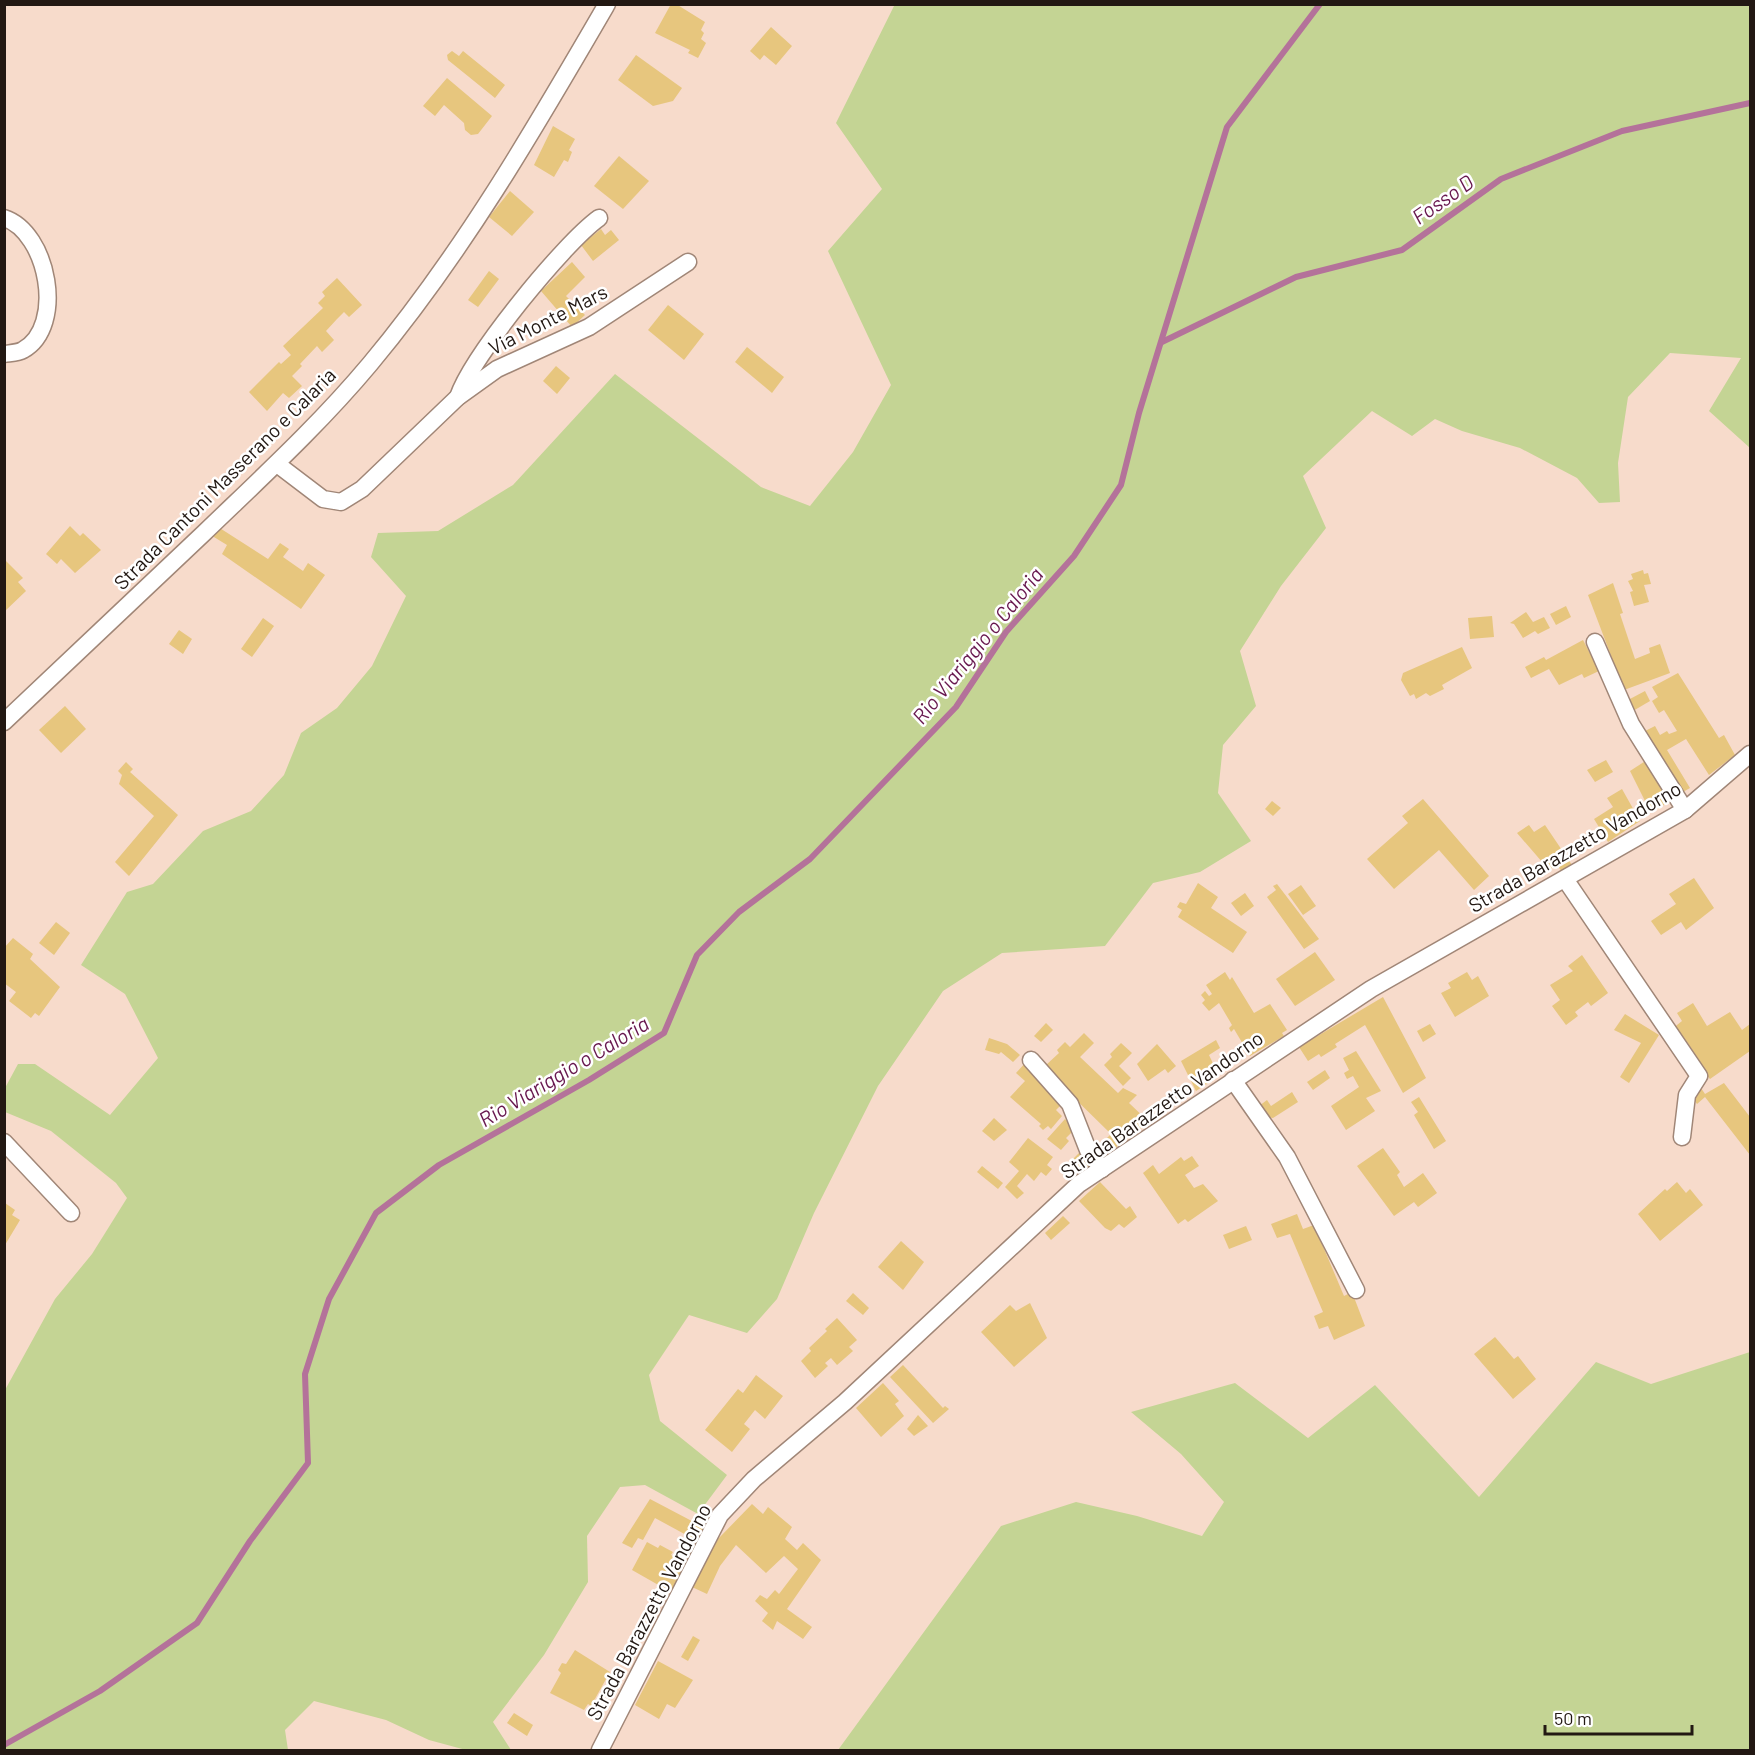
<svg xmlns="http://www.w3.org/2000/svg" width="1755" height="1755" font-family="Barlow,sans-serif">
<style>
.green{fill:#c4d494}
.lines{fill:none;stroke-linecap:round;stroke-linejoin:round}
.stream{stroke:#b4729a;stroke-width:6}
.building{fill:#e7c67e}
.street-casing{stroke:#a08677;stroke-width:19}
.street{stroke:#fff;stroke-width:16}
.labels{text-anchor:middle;stroke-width:5;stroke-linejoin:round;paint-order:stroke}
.street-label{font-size:20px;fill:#221813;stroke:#fff}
.water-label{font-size:21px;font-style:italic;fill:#67174e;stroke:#fff}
</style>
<rect width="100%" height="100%" fill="#f7dbcb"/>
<g class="green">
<path d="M895,4L1750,5V448L1709,411L1741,358L1670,353L1628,397L1618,463L1620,502L1599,503L1577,478L1520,448L1462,431L1435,419L1412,436L1372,411L1303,476L1326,528L1281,586L1240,651L1256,706L1223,745L1218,793L1251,841L1200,872L1153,883L1105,946L1002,953L943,991L878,1086L814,1213L777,1299L747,1333L689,1315L649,1375L660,1421L727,1475L698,1514L645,1485L620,1487L587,1536L588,1582L544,1655L493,1722L511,1750H466L429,1740L386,1720L314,1701L285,1730L288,1750H5V1390L55,1299L92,1254L127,1198L116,1183L51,1131L5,1112V1088L18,1064H35L110,1115L158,1058L125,994L81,965L127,892L153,884L203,831L251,811L284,775L301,733L337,708L372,666L406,596L371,557L378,533L438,531L513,485L615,374L761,487L810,506L853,452L891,385L828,251L882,189L836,123Z"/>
<path d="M1750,1352V1750H838L1001,1526L1076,1502L1137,1516L1202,1536L1224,1502L1181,1454L1131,1412L1235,1383L1308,1438L1375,1385L1479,1497L1596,1362L1651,1384Z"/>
</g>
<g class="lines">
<g class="stream">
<path d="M1162,342L1296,277L1402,250L1501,179L1622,131L1750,103"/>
<path d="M4,1745L100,1691L197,1623L250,1541L308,1463L305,1374L329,1299L376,1213L439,1165L589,1080L664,1033L697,955L739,912L810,859L956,707L1006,632L1074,556L1121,485L1139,413L1227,127L1320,4"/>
</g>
</g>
<g class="building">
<path d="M671,4H676L705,22L701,30L704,33L701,39L706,43L698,58L688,53L690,50L655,33Z"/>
<path d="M771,27L792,46L776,65L764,55L760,60L750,51Z"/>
<path d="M452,51L459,56L463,51L505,85L495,98L448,60L447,55Z"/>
<path d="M636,55L682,88L673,101L653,106L618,80Z"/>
<path d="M447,78L492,116L478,134L471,135L465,130L464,123L444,105L435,116L423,106Z"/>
<path d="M553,126L575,139L569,150L572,152L568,162L564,160L554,177L534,165Z"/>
<path d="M619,156L649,181L623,209L594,186Z"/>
<path d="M510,191L534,212L512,236L489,217Z"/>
<path d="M601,229L605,235L611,230L619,240L593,261L581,245Z"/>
<path d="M572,262L585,277L566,296L585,315L572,327L541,291Z"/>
<path d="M489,271L499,279L478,307L468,300Z"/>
<path d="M337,278L362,305L349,317L344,312L337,319L326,331L334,340L322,352L317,346L300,364L302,366L292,376L302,386L289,398L283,393L267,411L249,392L279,362L281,364L291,355L283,346L323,308L318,303L325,296L322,292Z"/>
<path d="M668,305L704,334L684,360L648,330Z"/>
<path d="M747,347L784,377L772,393L735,362Z"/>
<path d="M556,366L570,378L557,394L543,381Z"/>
<path d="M215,525L268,559L280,543L289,549L283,557L303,571L308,563L325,575L301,609L222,554L227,545L209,534Z"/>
<path d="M70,526L80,536L83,533L101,550L75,573L61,559L57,564L46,554Z"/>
<path d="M6,561L23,578L18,582L26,591L4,612Z"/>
<path d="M1643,570L1644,574L1648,573L1651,584L1644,585L1649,602L1634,606L1630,592L1633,591L1628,581L1633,579L1631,574Z"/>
<path d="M1613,583L1623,613L1620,614L1635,659L1650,653L1649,648L1660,644L1670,673L1624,690L1588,595Z"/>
<path d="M1566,606L1571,617L1556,625L1550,614Z"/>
<path d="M1526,612L1533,622L1544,617L1550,628L1538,634L1535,631L1523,638L1514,624L1510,623Z"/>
<path d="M1492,616L1494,637L1470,639L1468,618Z"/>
<path d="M263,618L274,626L252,657L241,649Z"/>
<path d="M179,630L192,639L183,654L169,644Z"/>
<path d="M1583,640L1599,671L1584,678L1582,674L1559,685L1549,669L1531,678L1525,667L1544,657L1546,660Z"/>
<path d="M1462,647L1472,668L1442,685L1444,689L1430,696L1426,693L1416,699L1414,694L1410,696L1401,680L1403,673Z"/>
<path d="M1678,673L1719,738L1724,735L1735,755L1709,775L1686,739L1667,750L1690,788L1683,792L1645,731L1655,726L1660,735L1667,731L1669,734L1677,731L1664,710L1659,713L1652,701L1658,697L1652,687Z"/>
<path d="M1645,691L1650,701L1633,711L1628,700Z"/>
<path d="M65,706L86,729L61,753L39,730Z"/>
<path d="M1650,758L1673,799L1651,813L1630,771Z"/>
<path d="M1606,760L1613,772L1595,782L1587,770Z"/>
<path d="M126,762L133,769L130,772L178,815L129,876L115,862L154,816L119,784L122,775L118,771Z"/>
<path d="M1622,789L1640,821L1608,842L1594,819L1613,807L1607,798Z"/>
<path d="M1423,799L1489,876L1474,890L1439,850L1394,889L1367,859L1408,823L1402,816Z"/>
<path d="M1272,801L1281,808L1273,816L1265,809Z"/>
<path d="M1529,825L1534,832L1545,825L1572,865L1562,872L1557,865L1549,870L1517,833Z"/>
<path d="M1694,878L1714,908L1686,930L1681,922L1661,935L1651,921L1676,904L1669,894Z"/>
<path d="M1198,883L1218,897L1211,908L1247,932L1233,953L1178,917L1182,910L1177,907L1180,902L1186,904Z"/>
<path d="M1277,884L1319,939L1304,949L1267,897L1276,890L1273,886Z"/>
<path d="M1301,885L1316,906L1303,915L1288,894Z"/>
<path d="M1245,893L1254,906L1241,916L1231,903Z"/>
<path d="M56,922L70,933L54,955L39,943Z"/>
<path d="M13,938L33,954L30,959L60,987L39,1016L35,1013L31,1018L9,1001L16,992L4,983V948Z"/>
<path d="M1315,952L1335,980L1295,1006L1276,979Z"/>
<path d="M1582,955L1608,993L1591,1006L1588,1002L1575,1012L1578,1016L1566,1025L1552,1006L1560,1000L1550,985L1573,971L1568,966Z"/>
<path d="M1225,972L1230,980L1232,977L1254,1013L1270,1004L1287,1030L1282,1033L1284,1036L1250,1056L1234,1029L1231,1032L1229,1028L1232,1025L1219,1003L1209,1011L1202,1003L1205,1000L1201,995L1205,991L1209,996L1212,994L1206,985Z"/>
<path d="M1467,972L1472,980L1478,976L1489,996L1455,1017L1441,993L1451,988L1448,983Z"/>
<path d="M1383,997L1426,1078L1403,1093L1365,1025L1335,1044L1337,1047L1321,1057L1319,1054L1308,1061L1299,1047Z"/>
<path d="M1693,1003L1707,1026L1730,1012L1742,1030L1750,1024V1051L1710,1079L1696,1063L1699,1060L1687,1042L1683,1045L1672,1029L1682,1021L1677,1013Z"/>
<path d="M1625,1014L1659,1035L1629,1083L1620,1077L1641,1043L1614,1030Z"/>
<path d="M1046,1023L1053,1030L1041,1042L1034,1036Z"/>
<path d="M1430,1024L1436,1034L1423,1042L1417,1031Z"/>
<path d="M1084,1033L1094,1043L1080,1057L1118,1093L1123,1088L1137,1095L1129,1103L1149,1122L1102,1158L1095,1150L1111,1134L1062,1086L1046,1065L1059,1053L1057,1050L1065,1042L1070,1047Z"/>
<path d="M989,1038L1007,1044L1020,1055L1013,1062L1001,1052L999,1054L985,1050Z"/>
<path d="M1216,1040L1220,1048L1209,1055L1219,1076L1196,1091L1181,1061Z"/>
<path d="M1121,1043L1132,1053L1119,1066L1131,1078L1123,1086L1104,1065L1112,1057L1110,1054Z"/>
<path d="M1157,1044L1176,1066L1168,1073L1165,1069L1148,1081L1137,1064Z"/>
<path d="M1356,1051L1381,1091L1366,1098L1375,1111L1346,1130L1331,1106L1359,1087L1353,1076L1347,1079L1344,1073L1349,1070L1343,1058Z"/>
<path d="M1027,1061L1064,1102L1056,1110L1062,1116L1051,1129L1048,1126L1043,1130L1039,1126L1041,1124L1010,1097L1025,1081L1016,1073Z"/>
<path d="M1325,1070L1330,1078L1313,1090L1307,1082Z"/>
<path d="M1724,1083L1750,1117V1155L1705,1097L1697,1104L1690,1095L1701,1088L1705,1094Z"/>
<path d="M1292,1092L1298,1102L1273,1118L1266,1117L1259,1106L1267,1100L1271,1106Z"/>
<path d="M1419,1097L1446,1141L1434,1149L1414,1115L1418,1112L1411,1102Z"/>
<path d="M994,1118L1007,1130L994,1141L982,1131Z"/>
<path d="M1065,1119L1075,1129L1066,1138L1069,1141L1061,1150L1047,1139Z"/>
<path d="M1028,1138L1053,1157L1047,1165L1052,1169L1046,1176L1041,1172L1034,1181L1027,1174L1017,1186L1024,1193L1017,1199L1005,1187L1019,1171L1009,1162Z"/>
<path d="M1383,1148L1400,1172L1397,1175L1404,1187L1423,1173L1437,1193L1418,1207L1414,1202L1394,1216L1357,1166Z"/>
<path d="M1082,1150L1094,1163L1083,1173L1072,1160Z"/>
<path d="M1192,1156L1199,1166L1185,1175L1194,1188L1203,1184L1218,1201L1188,1222L1185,1219L1178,1224L1143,1173L1153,1165L1159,1174L1181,1157L1184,1161Z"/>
<path d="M982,1166L1003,1183L998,1189L977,1172Z"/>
<path d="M1100,1182L1126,1209L1130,1206L1137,1217L1124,1228L1119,1224L1111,1231L1105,1228L1079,1201Z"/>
<path d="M1677,1182L1686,1193L1690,1189L1703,1205L1660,1241L1638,1214L1665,1189L1667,1191Z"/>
<path d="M5,1203L15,1210L12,1215L20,1220L5,1245Z"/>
<path d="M1297,1214L1303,1229L1314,1225L1344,1296L1352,1292L1365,1326L1334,1340L1328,1326L1319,1329L1314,1316L1323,1312L1290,1234L1277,1238L1271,1224Z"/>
<path d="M1063,1216L1070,1223L1051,1240L1045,1233Z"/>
<path d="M1246,1226L1252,1240L1229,1249L1223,1235Z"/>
<path d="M901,1241L924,1262L903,1290L878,1267Z"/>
<path d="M853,1293L869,1308L863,1315L846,1301Z"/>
<path d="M1030,1303L1047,1338L1014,1367L981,1332L1010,1305L1016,1311Z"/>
<path d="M837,1318L857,1340L849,1347L853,1351L837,1365L831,1358L825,1363L828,1366L815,1378L801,1361L811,1351L809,1348L827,1331L825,1329Z"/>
<path d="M1495,1337L1514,1359L1518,1356L1536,1379L1513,1399L1474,1354Z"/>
<path d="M903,1365L943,1408L945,1406L949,1409L933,1423L890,1377Z"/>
<path d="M756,1375L783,1396L765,1419L755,1410L744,1424L750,1429L732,1452L705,1430L738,1389L743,1393Z"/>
<path d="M883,1383L899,1401L895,1404L904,1416L881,1437L856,1408Z"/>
<path d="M918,1415L928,1426L914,1436L907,1429Z"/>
<path d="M650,1499L707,1529L701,1543L655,1518L643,1540L638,1538L632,1548L622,1543Z"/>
<path d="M752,1504L763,1514L768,1507L792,1527L785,1539L797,1550L803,1543L821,1560L787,1609L812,1627L803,1639L777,1621L773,1630L762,1621L768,1613L755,1601L760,1595L767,1599L775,1590L779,1594L798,1569L784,1556L766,1573L736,1545L720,1566L707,1594L692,1587L718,1539Z"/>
<path d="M647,1542L658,1548L660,1545L673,1552L671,1555L690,1564L676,1595L632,1570Z"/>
<path d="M693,1636L700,1640L688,1661L681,1657Z"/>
<path d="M575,1650L610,1672L591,1706L588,1704L584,1710L550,1693L561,1673L558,1670L562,1663L566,1664Z"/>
<path d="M658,1661L693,1680L675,1708L667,1704L659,1719L635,1705Z"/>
<path d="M514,1713L533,1725L527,1736L507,1723Z"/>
</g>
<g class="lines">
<defs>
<g id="street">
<path d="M4,218C48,232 66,326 23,350C18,353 10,353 4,354"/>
<path d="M458,397C472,356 563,244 599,218"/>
<path d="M277,464L323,499L341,502L362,489L458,397L497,369L589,327L688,262"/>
<path d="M1595,642L1631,724L1685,810"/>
<path d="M4,722C71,659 137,596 204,533C261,478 319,425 370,364C462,254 535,128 607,4"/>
<path d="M1565,879L1699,1076L1687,1095L1682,1137"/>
<path d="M1031,1060L1070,1104L1088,1150L1102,1169"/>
<path d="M1233,1080L1287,1157L1356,1290"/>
<path d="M4,1142L71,1213"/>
<path d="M600,1750L720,1515L754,1479L845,1402L1079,1184L1371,989L1685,810L1750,754"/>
</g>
</defs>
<use href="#street" class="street-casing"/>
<use href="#street" class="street"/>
</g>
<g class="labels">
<g class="street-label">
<text transform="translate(548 320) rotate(-27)" y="7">Via Monte Mars</text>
<text transform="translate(225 479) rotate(-45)" y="7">Strada Cantoni Masserano e Calaria</text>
<text transform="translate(1575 847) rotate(-30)" y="7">Strada Barazzetto Vandorno</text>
<text transform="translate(1162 1105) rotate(-35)" y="7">Strada Barazzetto Vandorno</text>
<text transform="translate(649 1612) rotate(-62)" y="7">Strada Barazzetto Vandorno</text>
</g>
<g class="water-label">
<text transform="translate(1443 200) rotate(-35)" y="7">Fosso D</text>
<text transform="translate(978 646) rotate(-51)" y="7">Rio Viariggio o Caloria</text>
<text transform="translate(564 1072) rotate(-31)" y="7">Rio Viariggio o Caloria</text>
</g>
</g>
<rect width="1755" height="1755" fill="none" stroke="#221813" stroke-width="12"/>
<path d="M1545 1725v9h147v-9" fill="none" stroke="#221813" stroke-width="3"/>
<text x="1554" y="1725" font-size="18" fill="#221813" stroke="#ffffff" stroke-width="4.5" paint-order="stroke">50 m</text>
</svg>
